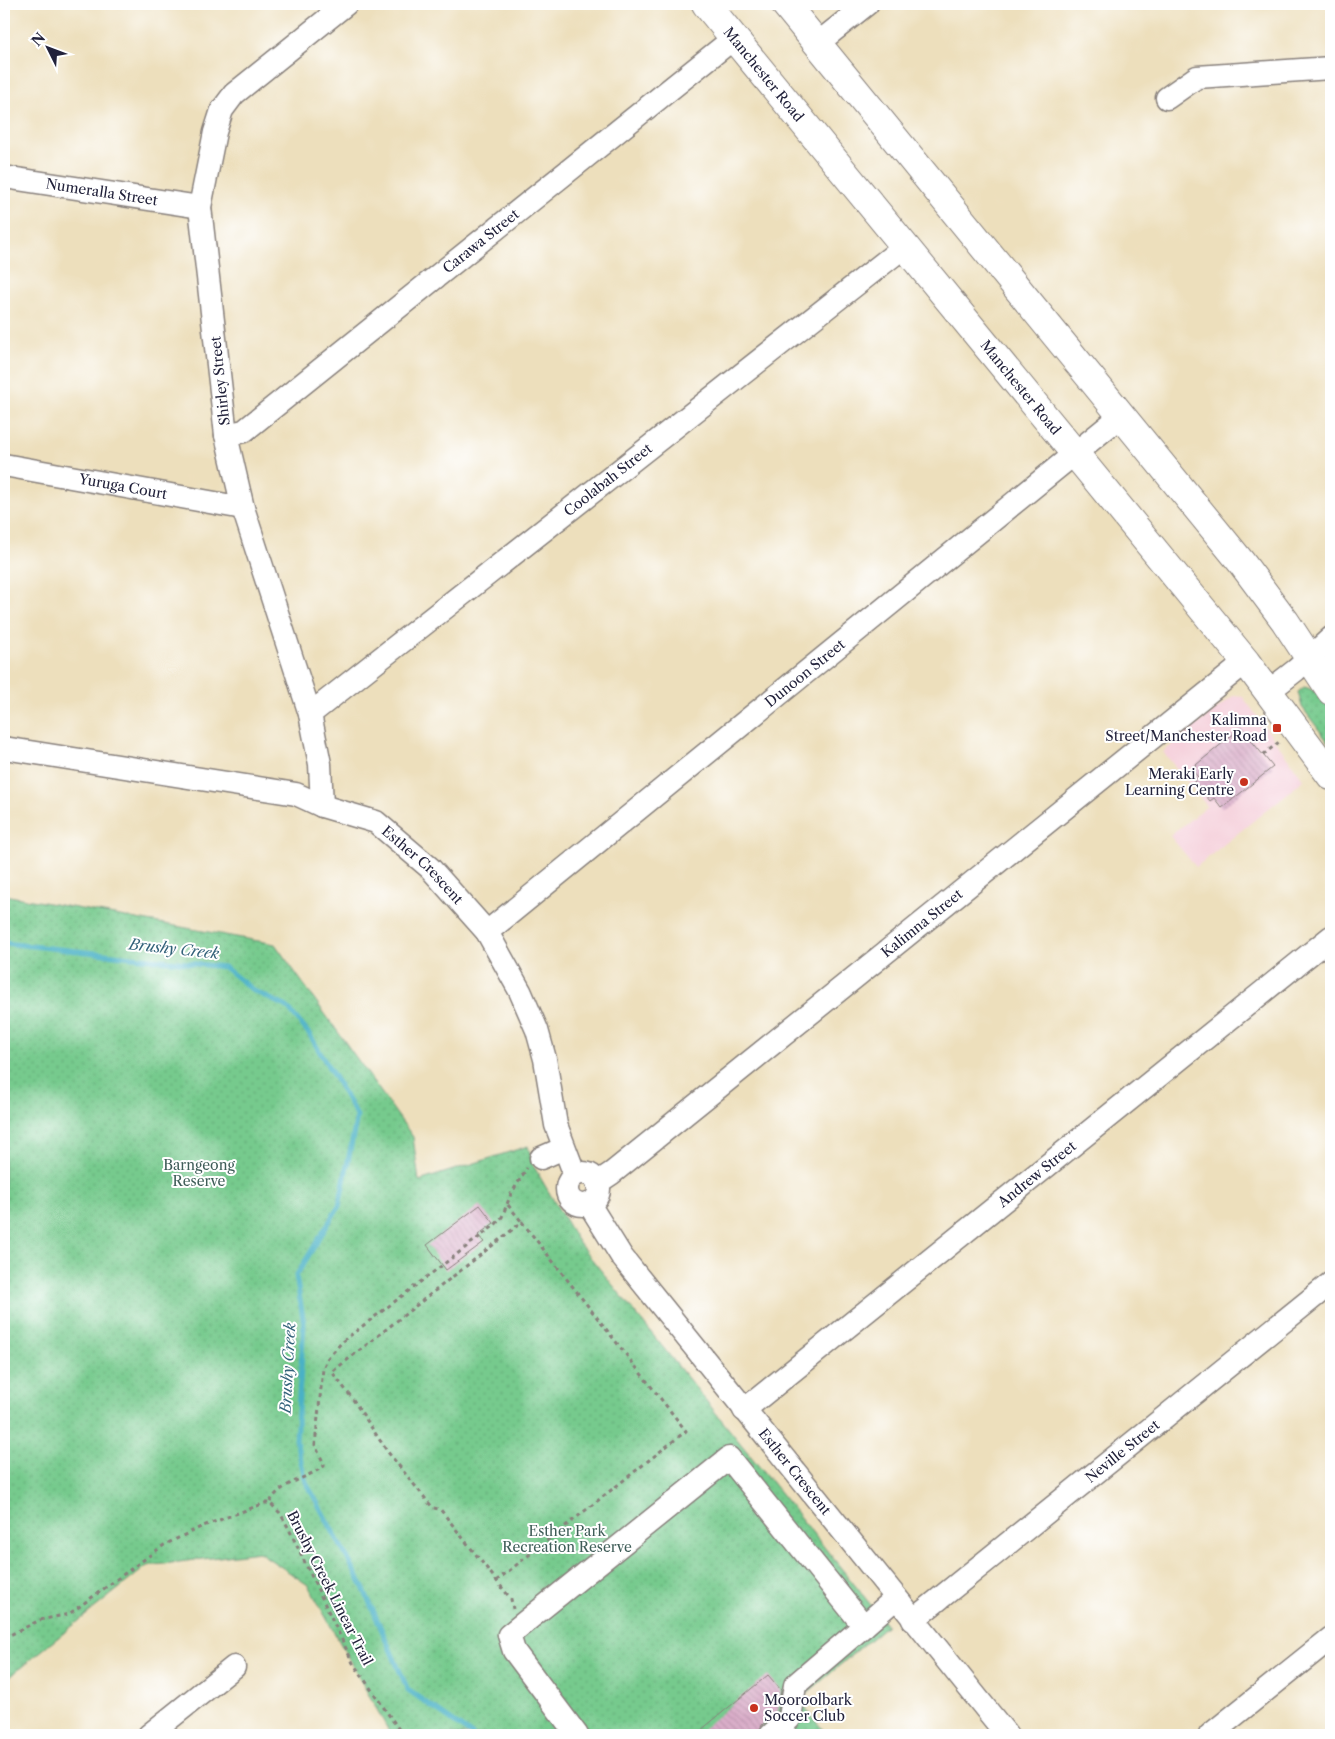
<svg xmlns="http://www.w3.org/2000/svg" width="1335" height="1739" font-family="'Libre Caslon Text',serif">
<style>
.built{fill:#f5cfda}
.park{fill:url(#park-dots);stroke:#4c7664}
.lines{fill:none;stroke-linecap:round;stroke-linejoin:round}
.stream{stroke:#48b1c6;stroke-width:5}
.building{fill:url(#building-back-hatch)}
.minor-casing{stroke:#88807c;stroke-width:25}
.major-casing{stroke:#88807c;stroke-width:30}
.path{stroke:#88807c;stroke-width:3;stroke-dasharray:4 4;stroke-linecap:butt}
.minor{stroke:#fff;stroke-width:22}
.major{stroke:#fff;stroke-width:28}
.poi-dot{fill:#c8321e;stroke:#fff;stroke-width:2}
.labels{text-anchor:middle;stroke-width:4;stroke-linejoin:round;paint-order:stroke}
.street-label{font-size:14px;fill:#22223b;stroke:#fff}
.poi-label{font-size:14px;fill:#22223b;stroke:#fff;text-anchor:end}
.park-label{font-size:14px;fill:#3f5d58;stroke:#fff}
.water-label{font-size:15px;font-style:italic;fill:#33627a;stroke:#fff}
</style>
<defs>
<pattern id="park-dots" width="8" height="8" patternUnits="userSpaceOnUse" patternTransform="scale(1.25)"><rect width="8" height="8" fill="#76ca8d"/><path d="M2 2h.1M6 6h.1" fill="none" stroke="#66ad7b" stroke-width="1.8" stroke-linecap="round"/></pattern>
<pattern id="building-back-hatch" width="6" height="6" patternUnits="userSpaceOnUse" patternTransform="scale(1.25)"><rect width="6" height="6" fill="#daaec9"/><path d="M-1 5l2 2M0 0l6 6M5-1l2 2" fill="none" stroke="#bb95ae"/></pattern>
</defs>
<rect width="100%" height="100%" fill="#fff"/>
<filter id="ink" filterUnits="userSpaceOnUse"><feTurbulence type="fractalNoise" baseFrequency=".02" numOctaves="2"/><feDisplacementMap in="SourceGraphic" scale="10" xChannelSelector="R" yChannelSelector="G"/><feConvolveMatrix kernelMatrix="1 2 1 2 8 2 1 2 1" color-interpolation-filters="sRGB"/></filter>
<filter id="wash" filterUnits="userSpaceOnUse"><feTurbulence type="fractalNoise" baseFrequency=".0096" numOctaves="4" result="noise"/><feDisplacementMap in="SourceGraphic" scale="20" xChannelSelector="R" yChannelSelector="G"/><feGaussianBlur stdDeviation="1.12" result="paint"/><feColorMatrix in="noise" values="0 0 0 0 0 0 0 0 0 0 0 0 0 0 0 0 0 1.4 0 .05"/><feComposite in="paint" operator="in"/></filter>
<g filter="url(#wash)">
<rect width="100%" height="100%" fill="#eddfbc"/>
<path class="built" d="M1233,696L1243,697L1304,780L1196,867L1170,836L1207,806L1163,752Z"/>
<g class="park">
<path d="M1304,687C1315,689 1326,699 1331,710C1334,717 1331,737 1331,746L1302,707L1298,692Z"/>
<path d="M4,895L275,944L413,1137L419,1181L528,1146L533,1165L578,1242L887,1625L799,1700L827,1735H391L308,1585L259,1552L147,1566L4,1681Z"/>
</g>
<g class="lines">
<path class="stream" d="M4,943L224,967L254,991L287,1007L310,1035L357,1116L339,1206L296,1276L304,1324L296,1441L306,1482L362,1585L408,1690L472,1735"/>
</g>
<g id="blocks">
<g class="building">
<path d="M1241,728L1273,767L1222,808L1214,798L1210,801L1194,781L1198,777L1191,769Z"/>
<path d="M480,1205L494,1223L478,1235L484,1242L446,1270L427,1245Z"/>
<path d="M768,1675L781,1690L780,1699L776,1702L779,1706L778,1711L762,1725L758,1733L755,1735H695Z"/>
</g>
</g>
</g>
<g filter="url(#ink)">
<use href="#blocks" fill-opacity="0" stroke="#88807c" stroke-width="1"/>
<g class="lines">
<defs>
<g id="minor">
<path d="M818,43L867,4"/>
<path d="M1167,98L1197,77L1331,68"/>
<path id="s1" d="M4,177L200,207"/>
<path id="s2" d="M226,435L244,431L734,38"/>
<path id="s3" d="M4,465L243,508"/>
<path d="M1269,691L1296,670L1331,638"/>
<path id="s4" d="M310,714L905,246"/>
<path id="s5" d="M4,748L296,794L322,806L376,822L430,868L487,932L520,991L537,1030L545,1059L556,1125L575,1175"/>
<path d="M322,806L320,764L310,714L243,508L226,435L200,207L215,132L222,110L234,94L346,4"/>
<path id="s6" d="M487,932L1122,415"/>
<path d="M541,1158L564,1148"/>
<circle cx="583" cy="1189" r="16"/>
<path id="s7" d="M597,1183L612,1173L1246,662"/>
<path id="s8" d="M589,1204L622,1257L1007,1735"/>
<path id="s9" d="M744,1410L1331,937"/>
<path id="s10" d="M913,1620L1331,1283"/>
<path d="M149,1735L234,1667"/>
<path d="M577,1735L514,1651L509,1635L729,1458L864,1626L896,1598"/>
<path d="M771,1735L790,1718L795,1685L864,1626"/>
<path d="M1210,1735L1331,1638"/>
</g>
<g id="major">
<path id="s11" d="M706,4L1246,662L1331,776"/>
<path d="M785,4L1241,562L1285,621L1331,691"/>
</g>
</defs>
<use href="#minor" class="minor-casing"/>
<use href="#major" class="major-casing"/>
<g class="path">
<path d="M1263,755L1279,742"/>
<path d="M508,1205L522,1222"/>
<path d="M270,1502C281,1482 307,1479 324,1466V1464L315,1445L323,1369L327,1359L343,1341L495,1225L502,1217L511,1194L527,1168"/>
<path d="M496,1581L686,1431L522,1222L332,1372L352,1398L387,1451L433,1508L440,1509L511,1599L513,1609"/>
<path d="M4,1638L40,1620L69,1614L164,1545L203,1526L265,1503H270L280,1513L288,1527L353,1663L400,1731L406,1735"/>
</g>
<use href="#minor" class="minor"/>
<use href="#major" class="major"/>
</g>
</g>
<g class="poi-dot">
<rect x="1272" y="723" width="10" height="10" rx="2.5"/>
<circle cx="1244" cy="782" r="5"/>
<circle cx="754" cy="1708" r="5"/>
</g>
<g class="labels">
<g class="street-label">
<text dy="5" stroke="none"><textPath href="#s11" startOffset="91">Manchester Road</textPath></text>
<text dy="5" stroke="none"><textPath href="#s1" startOffset="99">Numeralla Street</textPath></text>
<text dy="5" stroke="none"><textPath href="#s2" startOffset="322">Carawa Street</textPath></text>
<text transform="translate(220 381) rotate(-96)" y="5">Shirley Street</text>
<text dy="5" stroke="none"><textPath href="#s11" startOffset="496">Manchester Road</textPath></text>
<text dy="5" stroke="none"><textPath href="#s4" startOffset="379">Coolabah Street</textPath></text>
<text dy="5" stroke="none"><textPath href="#s3" startOffset="121">Yuruga Court</textPath></text>
<text dy="5" stroke="none"><textPath href="#s6" startOffset="410">Dunoon Street</textPath></text>
<text dy="5" stroke="none"><textPath href="#s5" startOffset="444">Esther Crescent</textPath></text>
<text dy="5" stroke="none"><textPath href="#s7" startOffset="416">Kalimna Street</textPath></text>
<text dy="5" stroke="none"><textPath href="#s9" startOffset="376">Andrew Street</textPath></text>
<text dy="5" stroke="none"><textPath href="#s10" startOffset="269">Neville Street</textPath></text>
<text dy="5" stroke="none"><textPath href="#s8" startOffset="338">Esther Crescent</textPath></text>
<text transform="translate(330 1588) rotate(63)" y="5">Brushy Creek Linear Trail</text>
</g>
<g class="poi-label">
<text x="1267" y="725">Kalimna<tspan x="1267" dy="16">Street/Manchester Road</tspan></text>
<text x="1234" y="779">Meraki Early<tspan x="1234" dy="16">Learning Centre</tspan></text>
<text x="764" y="1705" text-anchor="start">Mooroolbark<tspan x="764" dy="16">Soccer Club</tspan></text>
</g>
<g class="park-label">
<text x="199" y="1170">Barngeong<tspan x="199" dy="16">Reserve</tspan></text>
<text x="567" y="1536">Esther Park<tspan x="567" dy="16">Recreation Reserve</tspan></text>
</g>
<g class="water-label">
<text transform="translate(174 949) rotate(6)" y="5">Brushy Creek</text>
<text transform="translate(288 1368) rotate(-87)" y="5">Brushy Creek</text>
</g>
</g>
<rect width="1335" height="1739" fill="none" stroke="#fff" stroke-width="20"/>
<g transform="translate(48 48) rotate(312)" stroke="#ffffff" stroke-width="4" paint-order="stroke">
<path d="M0-4L9 19L0 12L-9 19Z" fill="#22223b"/>
<text y="-8" font-size="14" font-weight="bold" text-anchor="middle" fill="#22223b">N</text>
</g>
</svg>
